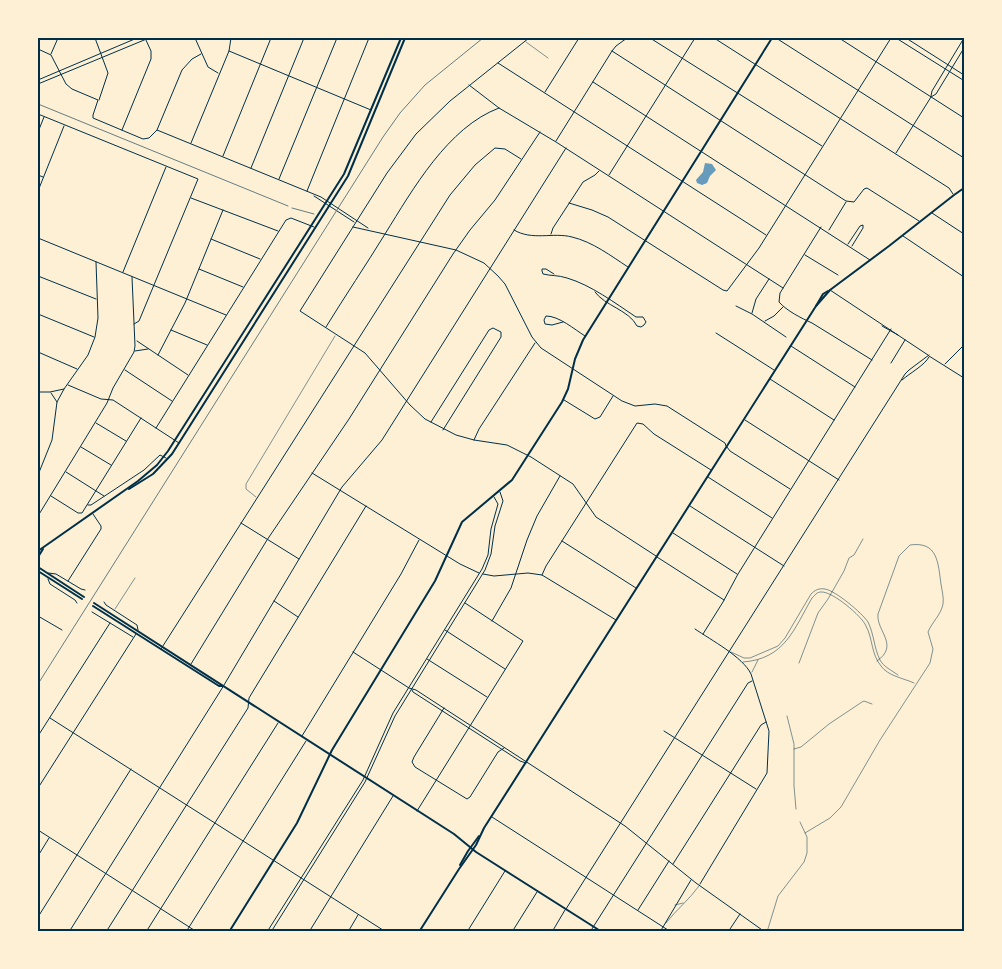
<svg xmlns="http://www.w3.org/2000/svg" width="1002" height="969" font-family="'Archivo Narrow',sans-serif">
<style>
.water{fill:#669bbc}
.lines{fill:none;stroke-linecap:round;stroke-linejoin:round}
.service{stroke:#003049;stroke-width:0.5}
.pedestrian{stroke:#003049;stroke-width:0.5}
.minor{stroke:#003049;stroke-width:1}
.tertiary{stroke:#003049;stroke-width:1}
.secondary{stroke:#003049;stroke-width:2}
.tram{stroke:#657d81;stroke-width:1}
.rail{stroke:#657d81;stroke-width:1}
.neatline{fill:none;stroke:#003049;stroke-width:2}
</style>
<rect width="100%" height="100%" fill="#fdf0d5"/>
<path class="water" d="M705,163L712,164L716,170L710,176L707,183L702,185L697,183L696,180L703,172Z"/>
<g class="lines">
<g class="service">
<path d="M526,42L548,58"/>
<path d="M256,497L246,489V484L335,336"/>
<path d="M115,609L135,578"/>
<path d="M731,652L744,658H750L778,646L785,638L811,594C815,590 819,588 825,589C836,591 862,613 868,622C874,634 874,648 880,660C884,667 891,670 898,675"/>
<path d="M743,662C785,659 794,629 812,598C815,595 817,592 821,592C832,591 862,616 866,626C873,639 871,654 881,666C888,676 903,678 914,683"/>
<path d="M799,663L818,613L828,599L844,571L849,558L854,555L863,539"/>
<path d="M752,672L758,660"/>
<path d="M787,716L794,744V786L796,809"/>
<path d="M794,749L801,747L829,724L862,702L864,701L872,704"/>
<path d="M805,833L830,818L841,807L880,740L930,663L933,649L928,632C932,622 941,615 943,604C944,598 942,591 941,584C938,563 938,541 910,545L899,556L878,614C876,631 900,645 877,661"/>
<path d="M767,932L778,896L804,862L807,853V837L800,822"/>
</g>
<g class="pedestrian">
<path d="M675,905L683,903"/>
<path d="M666,923C676,910 689,900 699,886"/>
</g>
<g class="minor">
<path d="M95,38L108,73L99,100"/>
<path d="M195,38L208,67L218,73"/>
<path d="M650,38L822,146"/>
<path d="M714,38L949,188L953,194"/>
<path d="M896,38L963,80L964,78"/>
<path d="M906,38L964,75"/>
<path d="M229,51L371,110"/>
<path d="M612,51L846,201L854,202L864,189L867,188L919,221"/>
<path d="M51,54L58,38"/>
<path d="M498,63L766,235"/>
<path d="M593,82L870,260"/>
<path d="M469,85L499,108L556,142L783,288"/>
<path d="M545,92L579,38"/>
<path d="M931,96L932,91L964,38"/>
<path d="M38,114L198,179L139,321L134,324"/>
<path d="M122,130L151,59V51L145,38"/>
<path d="M157,130L182,70L192,59L201,54"/>
<path d="M38,132L44,117"/>
<path d="M556,141L612,51L616,46L627,38"/>
<path d="M191,143L229,51L231,38"/>
<path d="M896,153L931,97L936,94L964,48"/>
<path d="M223,156L271,38"/>
<path d="M251,168L304,38"/>
<path d="M38,175L43,177"/>
<path d="M609,175L695,38"/>
<path d="M279,179L337,38"/>
<path d="M38,191L64,126"/>
<path d="M307,191L369,38"/>
<path d="M191,198L278,231"/>
<path d="M569,203L592,210L608,217L723,290L727,291L759,248L891,38"/>
<path d="M932,213L964,234"/>
<path d="M821,227L780,293L779,302C787,311 801,318 812,323L872,360"/>
<path d="M514,230C532,241 553,232 572,237C593,242 611,256 628,267"/>
<path d="M829,230L846,202"/>
<path d="M551,234L553,228L583,182L595,175L599,171"/>
<path d="M903,236L964,277"/>
<path d="M38,238L226,315"/>
<path d="M211,239L260,259"/>
<path d="M848,244L860,226L863,225V228L852,246"/>
<path d="M805,255L838,275"/>
<path d="M199,269L243,287"/>
<path d="M123,272L166,167"/>
<path d="M554,274L546,269H542V271L543,274C551,276 558,275 567,278C591,285 615,303 636,317H643L646,322L644,325L641,327L637,326C629,310 605,306 595,292"/>
<path d="M38,276L96,299"/>
<path d="M736,306L752,314L786,337"/>
<path d="M752,313L756,299L769,279"/>
<path d="M38,314L94,337"/>
<path d="M765,321L774,316L783,307"/>
<path d="M563,322L552,325L545,324L544,320L546,316C559,316 574,329 585,336"/>
<path d="M326,327C345,296 366,265 385,234C413,189 448,127 499,108"/>
<path d="M171,330L207,345"/>
<path d="M716,333L774,370"/>
<path d="M137,341L188,375"/>
<path d="M791,346L855,387"/>
<path d="M135,351L148,349"/>
<path d="M38,352L77,369"/>
<path d="M158,355L185,303L223,210"/>
<path d="M929,356L964,378"/>
<path d="M891,363L905,340"/>
<path d="M945,364L964,345"/>
<path d="M125,370L172,401"/>
<path d="M770,379L834,420"/>
<path d="M68,385L101,399L113,400L179,443"/>
<path d="M38,392H50L64,389"/>
<path d="M51,393L57,402"/>
<path d="M564,400L595,419L600,417L613,396"/>
<path d="M745,420L839,480"/>
<path d="M431,422L489,330L493,328L501,332V337L443,430"/>
<path d="M96,423L126,441"/>
<path d="M156,428L286,220L291,218L314,227"/>
<path d="M474,440L479,429L535,343"/>
<path d="M81,447L111,465"/>
<path d="M727,447L730,451L790,489"/>
<path d="M66,472L104,496"/>
<path d="M312,473L460,564L479,573"/>
<path d="M38,475L52,440L57,402L64,389L88,355L95,337L98,318L96,262"/>
<path d="M708,477L772,518"/>
<path d="M51,496L78,513H82L141,418"/>
<path d="M88,505H91L144,470L160,455L166,458"/>
<path d="M690,506L784,566"/>
<path d="M38,516L107,403L113,388L134,352L135,346L132,277"/>
<path d="M241,523L299,559"/>
<path d="M673,533L737,574"/>
<path d="M562,541L636,588"/>
<path d="M657,557L724,600"/>
<path d="M48,573L56,574L81,589L85,590"/>
<path d="M483,574L494,576L528,573L542,575L616,620"/>
<path d="M542,575L546,566L637,423L643,424L654,434L711,470"/>
<path d="M48,579L50,584L75,600L77,603"/>
<path d="M68,581L101,529V526L93,514"/>
<path d="M274,601L298,617"/>
<path d="M104,602L106,605L137,625L138,630"/>
<path d="M92,612L133,637"/>
<path d="M38,616L62,630"/>
<path d="M492,621L511,588L527,540L537,516L560,476"/>
<path d="M695,629C711,640 743,657 751,674L769,731L767,773L700,884"/>
<path d="M445,630L505,669"/>
<path d="M703,634L723,602L738,574L891,329"/>
<path d="M161,649L450,195L475,165L495,148L505,149L521,159"/>
<path d="M427,659L487,697"/>
<path d="M191,664L267,540L349,419L453,254L470,230L495,200L540,132"/>
<path d="M444,708L414,757L412,762L415,767L467,799L470,797L498,752L504,748"/>
<path d="M50,718L386,932"/>
<path d="M664,731L756,789"/>
<path d="M38,736L110,623"/>
<path d="M302,736L401,574L419,540"/>
<path d="M38,788L136,634"/>
<path d="M417,811L523,641L465,603"/>
<path d="M492,817L671,932"/>
<path d="M38,830L197,932"/>
<path d="M38,856L49,838"/>
<path d="M673,864L761,725L766,722"/>
<path d="M638,910L669,861"/>
<path d="M38,917L131,769"/>
<path d="M69,932L221,690L342,487L382,440L566,148"/>
<path d="M106,932L248,708L249,698L255,688L366,506"/>
<path d="M146,932L278,723"/>
<path d="M186,932L306,741"/>
<path d="M267,932L363,780L393,713L482,569L488,555L491,529L498,504L494,497"/>
<path d="M271,932L365,782L395,716L485,570L491,554L495,526L503,501L500,492"/>
<path d="M309,932L393,796"/>
<path d="M348,932L358,915"/>
<path d="M467,932L505,871"/>
<path d="M512,932L537,892"/>
<path d="M552,932L565,910"/>
<path d="M590,932L748,683L752,681"/>
<path d="M660,932L691,880"/>
<path d="M728,932L740,914"/>
</g>
<g class="tertiary">
<path d="M529,38L450,101L416,134L387,173L300,311L365,353L410,405L425,419L456,435L474,440L507,445L531,457L573,484L596,517L656,556"/>
<path d="M776,38L964,158"/>
<path d="M839,38L964,118"/>
<path d="M38,49L51,55L66,84L72,89L98,100L93,115V118L143,139L149,138L157,130L321,197L368,228"/>
<path d="M38,80L137,38"/>
<path d="M38,84L149,38"/>
<path d="M314,196L354,222"/>
<path d="M353,227L456,250L484,263L498,276L505,284L532,337L541,348L622,401L635,406L655,404L667,406L725,443L726,446"/>
<path d="M830,290L928,355"/>
<path d="M882,326L898,335"/>
<path d="M902,380C910,373 925,365 929,357"/>
<path d="M353,652L409,688L416,690L625,826L696,883L765,932"/>
<path d="M412,690L413,692L520,761L526,763"/>
<path d="M566,909L905,374L909,370L929,355"/>
</g>
<g class="secondary">
<path d="M816,306L823,294L828,291"/>
<path d="M129,489L153,474L172,454L348,176L405,38"/>
<path d="M38,551L138,481L157,465L168,451L344,174L401,38"/>
<path d="M38,557L43,549"/>
<path d="M38,567L84,597"/>
<path d="M38,571L82,599"/>
<path d="M94,603L454,834L476,852L602,932"/>
<path d="M93,606L219,686H222"/>
<path d="M460,865L468,851L479,836"/>
<path d="M229,932L297,823L332,750L435,581L462,522L512,480L562,402L568,389L575,359L583,340L772,38"/>
<path d="M419,932L459,869L476,845L484,828L816,306L830,290L889,246L954,195L964,188"/>
</g>
<g class="tram">
<path d="M38,104L288,206"/>
<path d="M292,208L314,214"/>
</g>
<path class="rail" d="M38,684L383,137L400,113L425,85L483,38"/>
</g>
<rect width="1002" height="969" fill="none" stroke="#fdf0d5" stroke-width="78"/>
<rect x="39" y="39" width="924" height="891" class="neatline"/>
</svg>
